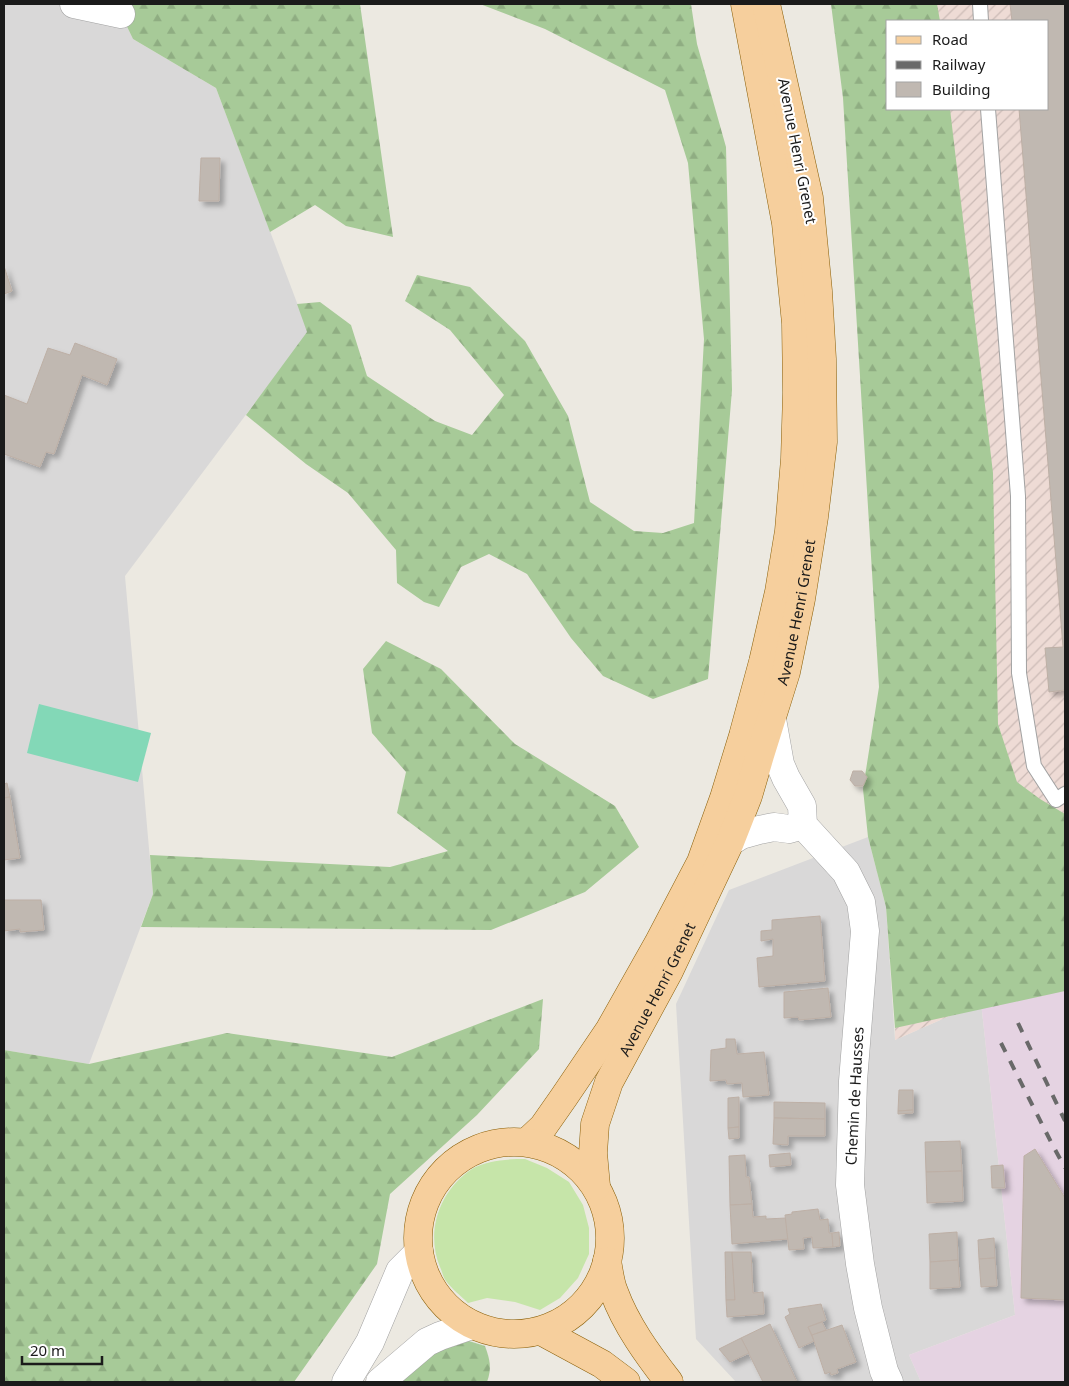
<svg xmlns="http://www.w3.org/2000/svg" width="1069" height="1386" font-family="'Noto Sans',sans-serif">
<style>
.residential{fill:#d9d8d8}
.industrial{fill:#e5d3e2}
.military{fill:url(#military-furrows);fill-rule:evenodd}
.grass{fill:#c6e5a9}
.forest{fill:url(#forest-firs)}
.pitch{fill:#83d8b7}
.building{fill:#c0b8b1;stroke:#bdafa5;filter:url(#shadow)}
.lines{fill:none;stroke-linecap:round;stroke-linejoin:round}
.service-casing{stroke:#a2a2a2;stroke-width:16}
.minor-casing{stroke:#a2a2a2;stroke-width:29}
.tertiary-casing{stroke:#a2a2a2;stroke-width:29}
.primary-casing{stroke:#8a5f08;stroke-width:29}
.service{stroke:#fff;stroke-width:14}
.minor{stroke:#fff;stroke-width:28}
.tertiary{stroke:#fff;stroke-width:28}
.primary{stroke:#f6cf9d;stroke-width:28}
.rail{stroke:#696969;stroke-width:4;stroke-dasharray:10 10;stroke-linecap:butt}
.labels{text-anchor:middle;stroke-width:4;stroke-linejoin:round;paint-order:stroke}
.street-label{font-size:15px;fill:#1b1b1b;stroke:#fff}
</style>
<defs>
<pattern id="military-furrows" width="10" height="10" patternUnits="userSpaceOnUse" patternTransform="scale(1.25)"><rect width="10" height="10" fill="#eedbd5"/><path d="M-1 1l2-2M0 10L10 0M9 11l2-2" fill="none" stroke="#ccbbb6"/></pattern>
<pattern id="forest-firs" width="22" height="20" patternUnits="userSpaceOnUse" patternTransform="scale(1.25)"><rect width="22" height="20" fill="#a7ca98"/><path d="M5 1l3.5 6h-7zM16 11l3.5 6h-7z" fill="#8fad82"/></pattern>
<filter id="shadow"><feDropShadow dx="4.5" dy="4.5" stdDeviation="2.5" flood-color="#0004"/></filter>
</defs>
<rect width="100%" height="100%" fill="#ece9e1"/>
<g class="residential">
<path d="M4,4H116L133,39L216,88L308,332L125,576L153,894L89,1064L4,1050Z"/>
<path d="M868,837L886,907L895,1040L981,1002L1015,1315L909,1355L921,1382H736L696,1339L676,1004L729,890Z"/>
</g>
<path class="industrial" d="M1065,965V1382H921L909,1355L1015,1315L981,1002Z"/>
<path class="military" d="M847,4H1065V965L895,1040L897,850L886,692L918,194ZM888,21H1048V109H888Z"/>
<path class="grass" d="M525,1159L547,1168L569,1182L583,1205L589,1228V1254L578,1278L560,1298L540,1310L515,1302L487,1298L468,1303C461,1296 452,1289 446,1281C443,1277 442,1271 440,1267C425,1231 440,1190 472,1169C487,1160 508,1159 525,1159Z"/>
<g class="forest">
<path d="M116,4H360L393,237L346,226L315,205L270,232L216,88L133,39Z"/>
<path d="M480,4H691L697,44L726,147L732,390L708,679L653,699L603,676L571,638L527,574L489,554L461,567L439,607L424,602L397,583L396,550L348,493L306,464L246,415L307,332L297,304L320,302L351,325L367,376L435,421L472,435L504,395L450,330L405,301L417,275L470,287L525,341L568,416L590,502L634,531L663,533L694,523L704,339L688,163L665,90L545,29Z"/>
<path d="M831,4H937L940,21H888V109H950L993,473L998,724L1017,782L1040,799L1065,814V991L895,1028L886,907L868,837L863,789L879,687L843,98Z"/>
<path d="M386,641L441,669L515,744L615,806L639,847L585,892L491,930L141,927L153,894L150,855L390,867L448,851L397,813L406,772L372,733L363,669Z"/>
<path d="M543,999L539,1049L477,1115L390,1194L377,1264L294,1382H4V1050L89,1064L227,1033L392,1057Z"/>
<path d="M469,1341L485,1346C490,1360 492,1368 487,1382H395L425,1356Z"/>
</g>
<path class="pitch" d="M39,704L151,733L138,782L27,753Z"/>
<g class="building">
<path d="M1010,4H1065V690L1049,692L1045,648L1063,647L1019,109H1048V21H1012Z"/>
<path d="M201,158H220L219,201H199Z"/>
<path d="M4,266L12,291L4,294Z"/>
<path d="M75,343L117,359L107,385L82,375L54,454L46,452L40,467L4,454V395L27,404L48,348L70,355Z"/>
<path d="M853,771H862L867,777L863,786H855L850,780Z"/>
<path d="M7,783L10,797L4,798V784Z"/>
<path d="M10,797L20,858L4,860V798Z"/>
<path d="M4,900H41L44,930L20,932V929L4,931Z"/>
<path d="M820,916L825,981L759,987L757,958L773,956V939L761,941V931L772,930V920Z"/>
<path d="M828,988L831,1017L799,1020L798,1017L784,1018V992Z"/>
<path d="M726,1039H735L737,1054L764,1052L769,1095L743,1097L742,1083L727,1084L726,1080L710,1081L711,1050L726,1048Z"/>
<path d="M899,1090H913V1110L898,1111Z"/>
<path d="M739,1097V1127L728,1128V1098Z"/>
<path d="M774,1102L825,1103V1119L774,1118Z"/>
<path d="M913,1110V1113L898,1114V1111Z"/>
<path d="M774,1118L825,1119V1136H788V1145L773,1144Z"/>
<path d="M739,1127V1138L729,1139L728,1128Z"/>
<path d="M960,1141L962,1171L926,1172L925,1142Z"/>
<path d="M1035,1149L1065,1198V1300L1021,1298L1024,1156Z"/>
<path d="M790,1153L791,1165L770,1167L769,1155Z"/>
<path d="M745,1155L746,1177H749L752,1204L730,1205L729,1156Z"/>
<path d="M1003,1165L1005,1188H992L991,1166Z"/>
<path d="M962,1171L963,1201L927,1203L926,1172Z"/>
<path d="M752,1204L753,1217L766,1216V1219L786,1218L788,1239L732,1244L730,1205Z"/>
<path d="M818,1209L820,1220L828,1219L829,1233H832L833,1247L813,1248L812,1237L803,1238L804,1249L789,1250L785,1215L792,1214V1212Z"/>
<path d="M839,1232L840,1246L833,1247L832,1233Z"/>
<path d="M957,1232L958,1260L930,1262L929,1234Z"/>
<path d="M994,1238L995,1258L979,1259L978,1240Z"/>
<path d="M725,1252H732L735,1300H726Z"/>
<path d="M732,1252H751L753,1293L763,1292L764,1314L727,1317L726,1300H735Z"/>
<path d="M995,1258L997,1286L981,1287L979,1259Z"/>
<path d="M958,1260L960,1287L930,1289V1262Z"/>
<path d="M821,1304L826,1320L808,1327L814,1341L799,1348L785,1317L790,1314L788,1309Z"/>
<path d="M822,1322L826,1330L812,1335L808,1327Z"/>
<path d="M770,1324L797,1382H763L741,1338Z"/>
<path d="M842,1325L856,1362L837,1369L838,1373L831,1375L830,1372L825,1374L812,1335Z"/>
<path d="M741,1338L749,1353L730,1362L719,1349Z"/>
</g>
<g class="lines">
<defs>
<g id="service">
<path d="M980,4L981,21"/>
<path d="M988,109L1018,496L1019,673L1034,766L1056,800L1065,794"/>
</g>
<g id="minor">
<path d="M74,4L121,14"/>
<path d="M772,719L780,764L786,778L802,806L803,825L846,872L861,902L865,931L853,1081L850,1185L860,1264L868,1308L884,1371L889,1382"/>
<path d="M730,842L741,835L759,830L774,827L789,829L803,825"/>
</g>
<g id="tertiary">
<path d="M346,1382L370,1342L400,1271L419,1252"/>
<path d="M380,1382L427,1342L440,1336L472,1325"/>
</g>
<g id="primary">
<path d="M527,1142L543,1127L564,1097L610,1029L658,944L701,862L724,798L743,736L763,662L779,592L789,531L795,459L797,393L796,323L786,223L745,4"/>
<circle cx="514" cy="1238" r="96"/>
<path id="s1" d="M596,1186L593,1153L595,1124L609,1082L669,971L730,842L748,796L760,755L786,672L801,599L814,517L823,442L822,359L818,291L809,198L766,4"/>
<path d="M607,1261C609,1271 610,1283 614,1292C626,1325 648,1355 669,1382"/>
<path d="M541,1331L602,1364L626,1382"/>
</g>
</defs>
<use href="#service" class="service-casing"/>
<use href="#minor" class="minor-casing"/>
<use href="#tertiary" class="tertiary-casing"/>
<use href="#primary" class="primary-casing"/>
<use href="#service" class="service"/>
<use href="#minor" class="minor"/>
<use href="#tertiary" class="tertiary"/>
<use href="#primary" class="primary"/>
<g class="rail">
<path d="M1018,1023L1065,1121"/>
<path d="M1001,1043L1052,1144L1065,1168"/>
</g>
</g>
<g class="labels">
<g class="street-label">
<text transform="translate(797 151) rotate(79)" y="5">Avenue Henri Grenet</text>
<text dy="5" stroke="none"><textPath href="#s1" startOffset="615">Avenue Henri Grenet</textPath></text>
<text dy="5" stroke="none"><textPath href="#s1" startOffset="211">Avenue Henri Grenet</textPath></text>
<text transform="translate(855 1096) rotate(-87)" y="5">Chemin de Hausses</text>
</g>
</g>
<rect width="1069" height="1386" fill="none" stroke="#1b1b1b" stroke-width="10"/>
<rect x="886" y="20" width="162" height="90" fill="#ffffff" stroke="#a4a4a4"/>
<rect x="896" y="36" width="25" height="8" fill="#f6cf9d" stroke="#a4a4a4"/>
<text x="932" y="45" font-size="15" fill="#1b1b1b">Road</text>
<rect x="896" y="61" width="25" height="8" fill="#696969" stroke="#a4a4a4"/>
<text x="932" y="70" font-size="15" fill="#1b1b1b">Railway</text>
<rect x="896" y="82" width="25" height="15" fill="#c0b8b1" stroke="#a4a4a4"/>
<text x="932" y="95" font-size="15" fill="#1b1b1b">Building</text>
<path d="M22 1356v8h80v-8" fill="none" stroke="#1b1b1b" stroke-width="2.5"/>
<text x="30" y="1356" font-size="15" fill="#1b1b1b" stroke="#ffffff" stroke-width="4" paint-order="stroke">20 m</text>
</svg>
